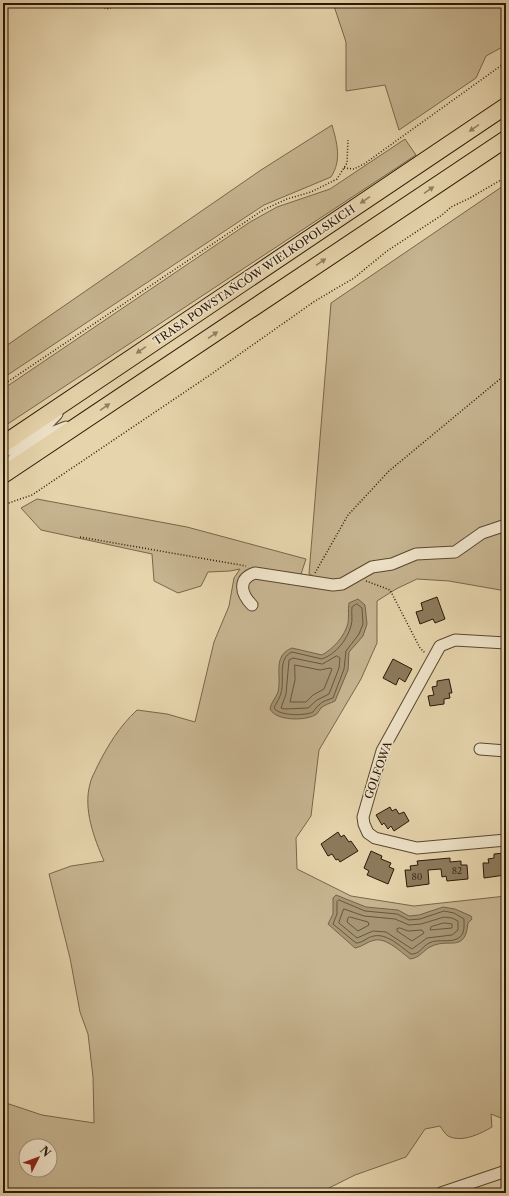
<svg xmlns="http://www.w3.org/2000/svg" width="509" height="1196" font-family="'Libre Caslon Text',serif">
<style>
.green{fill:#c6b490;stroke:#78664a;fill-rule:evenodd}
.water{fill:#a69473;stroke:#746247}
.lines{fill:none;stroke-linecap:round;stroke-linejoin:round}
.shore{stroke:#68563c;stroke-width:1}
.stream{stroke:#746247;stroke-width:2.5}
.building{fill:#8c7a5c;stroke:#2a1805}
.minor-casing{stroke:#59472f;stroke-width:13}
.highway-casing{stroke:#2a1805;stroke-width:18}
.path{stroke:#2a1805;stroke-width:1.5;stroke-dasharray:1 2;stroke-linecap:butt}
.minor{stroke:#efe3c9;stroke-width:11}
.highway{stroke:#e6d4ac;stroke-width:16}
.oneway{fill:#917f61}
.labels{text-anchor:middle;stroke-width:3;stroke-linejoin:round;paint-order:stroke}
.number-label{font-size:9px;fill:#42301b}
.street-label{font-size:11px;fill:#2a1805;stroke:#efe3c9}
</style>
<rect width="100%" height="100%" fill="#e6d4ac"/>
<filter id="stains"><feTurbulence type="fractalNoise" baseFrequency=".005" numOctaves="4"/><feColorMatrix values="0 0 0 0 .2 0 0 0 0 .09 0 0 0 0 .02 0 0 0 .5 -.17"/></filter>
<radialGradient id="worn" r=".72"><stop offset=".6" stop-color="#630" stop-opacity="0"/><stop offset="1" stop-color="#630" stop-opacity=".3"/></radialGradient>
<g class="green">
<path d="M333,3H506V45L486,56L476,78L399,130L385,85L346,91V42Z"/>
<path d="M332,125C337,143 342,160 331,177L264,205L3,378V348L261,170Z"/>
<path d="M405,139L416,155L3,427V389L250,222L277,207L330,189Z"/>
<path d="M506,184V591L449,581L417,579L396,589L377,601V643L361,679L319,750L311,816L296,838L297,869L351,896L414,906L506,896V1120L491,1114L492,1127C480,1134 462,1143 448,1136C445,1134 442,1129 440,1126L425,1129L406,1157L355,1175L319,1193H3V1102L42,1115L94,1123L93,1077L88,1034L80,1012L70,958L49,874L71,866L104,861C94,838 83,809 90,784C91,778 95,772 97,767C108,745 119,727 137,710L167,714L195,722L214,642L229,606L234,578L240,569L230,571L208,572L201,586L178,593L154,581L152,554L41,530L21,508L37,499L187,527L306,559L301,574L315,577L309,574L331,303ZM26,1146H50V1170H26Z"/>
</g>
<g class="water">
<path d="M358,599L365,605L367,624L363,636L349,652L348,670L335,701C331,703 324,705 321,708C319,710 318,714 315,715C304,721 276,721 270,709C271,702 276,698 278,692C282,675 272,656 292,648L322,655C333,649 345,636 348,623C349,617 348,610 349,603Z"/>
<path d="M336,895L366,907L398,910L409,916L419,915L443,907L455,909L471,916L472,919L468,923C465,953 450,938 432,946C423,950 420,958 410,959C401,952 387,938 375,940C368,941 362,947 355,948L328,924L333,914V898Z"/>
</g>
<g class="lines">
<g class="shore">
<path d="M357,604L362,608L363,624L359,634L346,651L344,669L333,698C328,700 322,701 319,705C316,707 315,710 313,712C305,716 279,716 274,708C276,703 280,698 281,693C285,680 277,658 292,652L322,659C336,654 347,640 351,626C353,620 351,613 352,607Z"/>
<path d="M337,656L340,658L339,668L329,694L317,700L308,708L285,709L281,708L286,694L289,660L293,658L322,664Z"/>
<path d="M295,665L320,670L330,668L332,669L324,689L313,695L306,702H290L295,680Z"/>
<path d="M339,900L365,911L397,914L409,920L420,919L444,911L454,913L464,919C464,924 465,933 460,937C452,944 438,938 429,943C423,946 419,955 411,954C401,947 387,933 374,936C367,937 363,943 356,943L333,924L337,914V902Z"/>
<path d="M344,909L364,916L395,919L409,925L421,924L444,917L452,918L458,921V930L452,935L427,938L412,949L386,932L373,931L357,938L339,923Z"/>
<path d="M350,917L368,922L369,925L358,931L347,922L348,918Z"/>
<path d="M444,923L452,924V928L430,930L431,927Z"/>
<path d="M400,928L408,931L422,930L424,933L412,941L397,931V929Z"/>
</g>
<path class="stream" d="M3,1185L9,1193"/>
</g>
<g class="building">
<path d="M437,597L445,619L435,623L433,619L420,624L416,612L423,610L421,603Z"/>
<path d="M393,659L412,669L405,682L399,678L396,685L383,678Z"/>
<path d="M449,679L452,693H449L450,698L444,699V704L430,706L428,696L434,695L432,687L437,686V681Z"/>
<path d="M390,807L392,811L396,809L399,814L404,812L409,821L394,831L391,826L388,829L384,823L382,825L376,815Z"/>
<path d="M338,832L341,837L344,835L349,842L351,841L358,851L340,862L338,859L336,860L332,854L328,856L321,844Z"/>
<path d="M371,851L382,856L381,859L391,863L389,867L394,869L388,884L367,875L369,871L364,868Z"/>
<path d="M504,853L505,875L484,878L483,863H489L488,859L494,858V854Z"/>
<path d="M450,858V862L461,861V865H467L468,879L447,881L446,876L442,877L441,869L428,870L429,884L407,887L405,870H411L410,866L418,865L417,861Z"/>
</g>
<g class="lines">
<defs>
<g id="minor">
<path d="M3,452L66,427"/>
<path d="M5,468L57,414"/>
<path d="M252,605C241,594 237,579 255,573L333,585L342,584L372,567L392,564L416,554L455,552L482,533L506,525"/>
<path d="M506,643L455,640L440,646L382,751L363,817L364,824L368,833L375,838L417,848L506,840"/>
<path d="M480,749L506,751"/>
<path d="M441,1193L506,1171"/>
</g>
<g id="highway">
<path d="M3,444L506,106"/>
<path d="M3,475L506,139"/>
</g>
</defs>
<use href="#minor" class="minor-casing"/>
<use href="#highway" class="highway-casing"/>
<g class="path">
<path d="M84,3L109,9L116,3"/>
<path d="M344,168L354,169L364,164L506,62"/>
<path d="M3,385L263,210L287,199L311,192L337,179L347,163L348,140"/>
<path d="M3,505L32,495L210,375L315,301L354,278L387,251L442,215L451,207L470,198L506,177"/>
<path d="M80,537L246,566"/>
<path d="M315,573L348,515L389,471L506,374"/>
<path d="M366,581L390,590L420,648L425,653"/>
</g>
<use href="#minor" class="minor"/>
<use href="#highway" class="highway"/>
</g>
<defs><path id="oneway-solid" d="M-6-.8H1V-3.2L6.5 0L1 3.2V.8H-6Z"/></defs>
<g class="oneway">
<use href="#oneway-solid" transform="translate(474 128) rotate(146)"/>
<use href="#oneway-solid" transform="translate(429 190) rotate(-34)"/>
<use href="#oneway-solid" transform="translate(365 200) rotate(146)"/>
<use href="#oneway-solid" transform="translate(321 262) rotate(-34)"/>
<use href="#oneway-solid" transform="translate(213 335) rotate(-34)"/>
<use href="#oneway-solid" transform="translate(141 350) rotate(146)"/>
<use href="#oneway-solid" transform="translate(105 407) rotate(-34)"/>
</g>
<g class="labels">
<g class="number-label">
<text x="457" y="874">82</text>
<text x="417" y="880">80</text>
</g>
<g class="street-label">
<text transform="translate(254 275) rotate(-34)" y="4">TRASA POWSTAŃCÓW WIELKOPOLSKICH</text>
<text transform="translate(378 770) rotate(-70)" y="4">GOLFOWA</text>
</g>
</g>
<rect width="509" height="1196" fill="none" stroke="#e6d4ac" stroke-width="16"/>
<rect x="4" y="4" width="501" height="1188" fill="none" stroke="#2a1805" stroke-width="2"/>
<rect x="8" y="8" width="493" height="1180" fill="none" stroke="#2a1805"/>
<g transform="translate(38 1158) rotate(48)"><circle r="19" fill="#efe3c9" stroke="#a0927b"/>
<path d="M0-3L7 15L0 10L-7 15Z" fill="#8f2418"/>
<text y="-6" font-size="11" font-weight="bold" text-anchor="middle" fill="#2a1805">N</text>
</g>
<rect width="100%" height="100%" filter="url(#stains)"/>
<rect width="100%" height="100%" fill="url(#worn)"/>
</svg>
